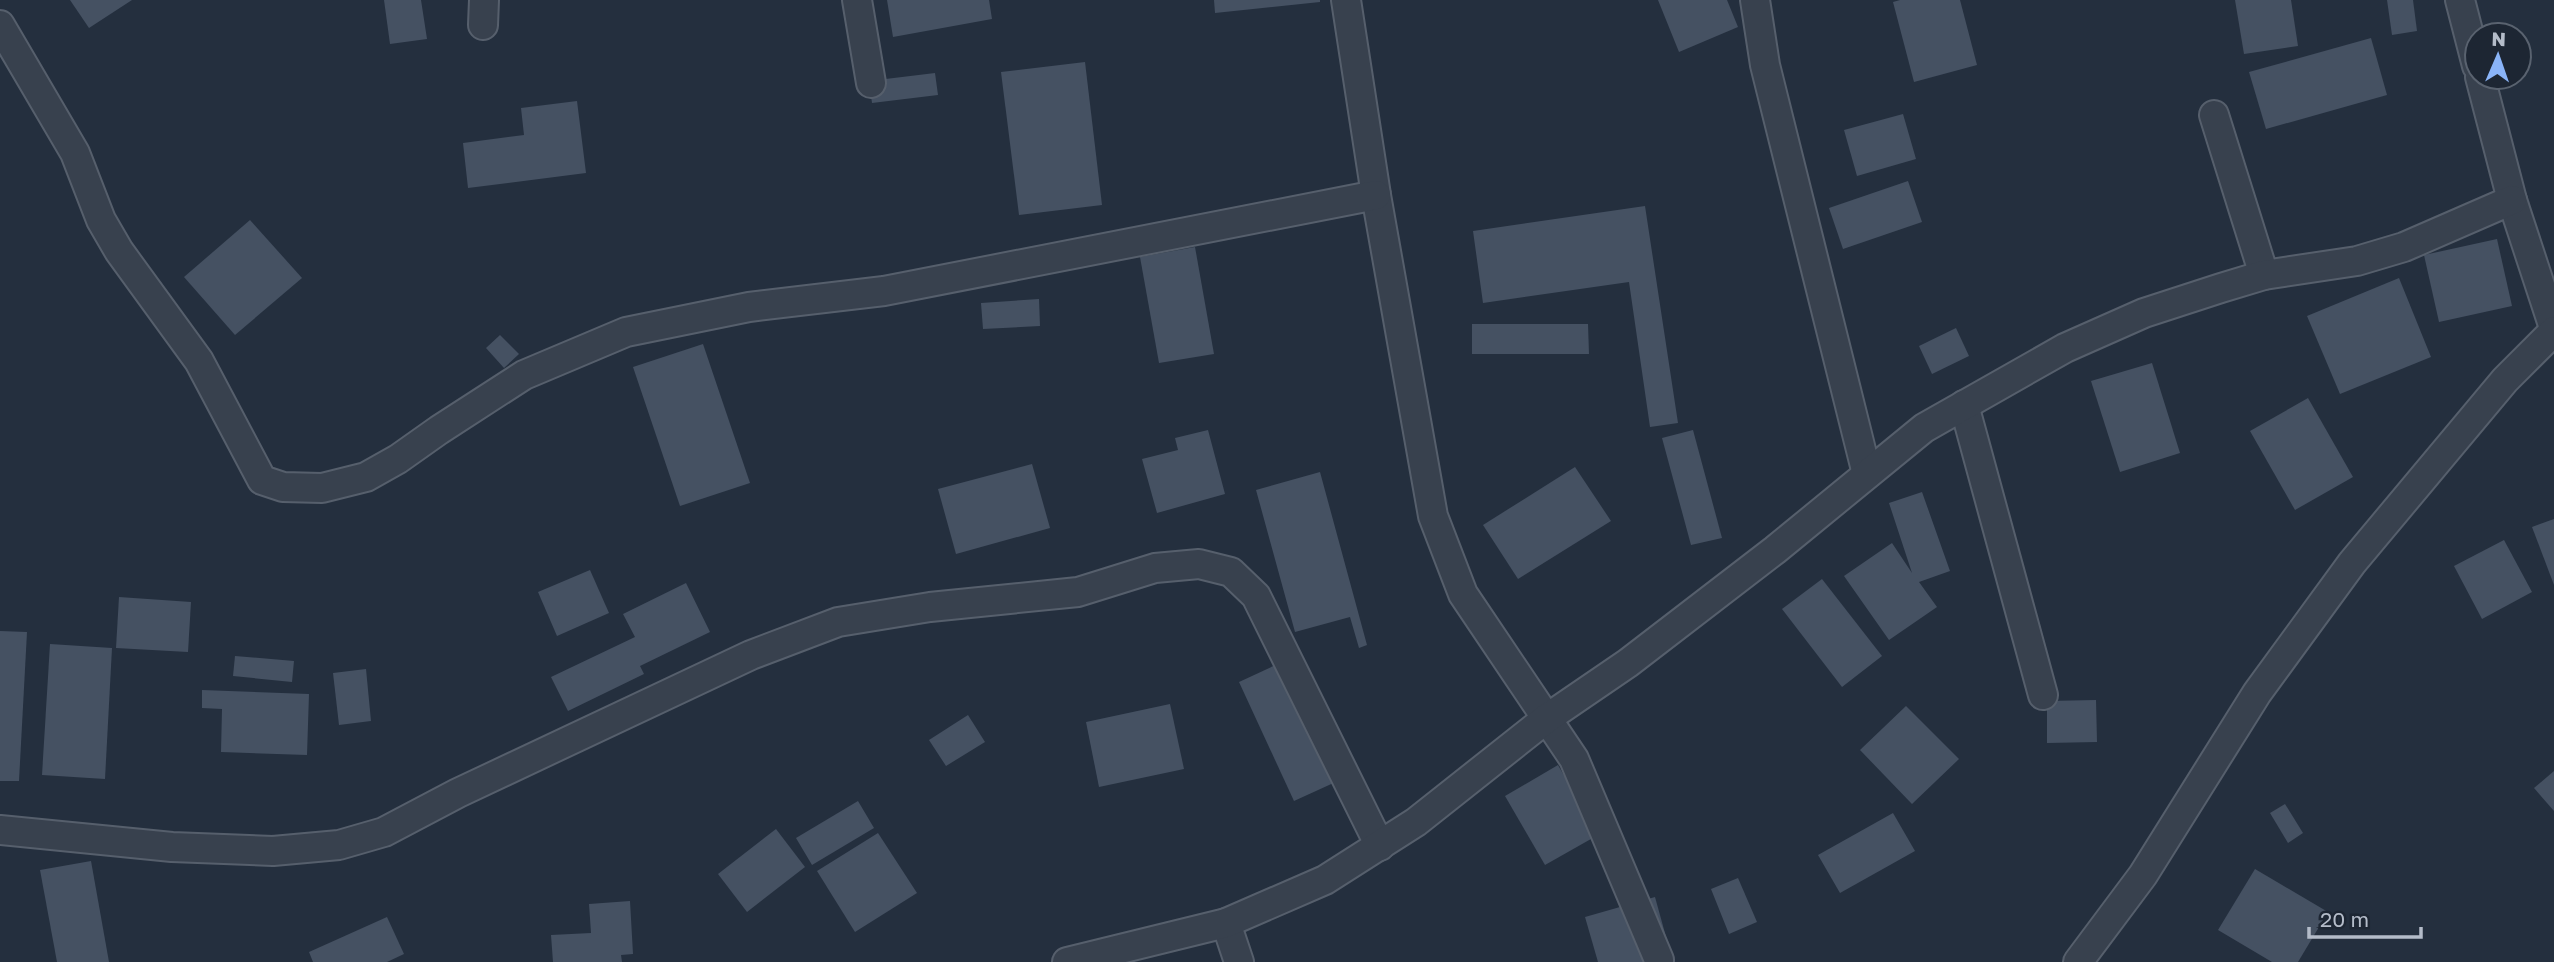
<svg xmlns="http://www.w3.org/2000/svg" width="2554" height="962" font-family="'Golos Text',sans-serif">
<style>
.building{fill:#455162}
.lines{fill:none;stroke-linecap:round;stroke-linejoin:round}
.street-casing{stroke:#565f6c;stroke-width:32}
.street{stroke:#38414e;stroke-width:28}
</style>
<rect width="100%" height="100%" fill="#242f3e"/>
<g class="building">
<path d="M70,0H132L89,28Z"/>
<path d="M384,0H421L427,39L390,44Z"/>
<path d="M887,0H989L992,19L893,37Z"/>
<path d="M1214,0H1320V2L1215,13Z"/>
<path d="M1658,0H1727L1738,27L1679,52Z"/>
<path d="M1900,0H1960L1977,65L1914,82L1893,2Z"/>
<path d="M2235,0H2291L2298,46L2244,54Z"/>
<path d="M2387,0H2413L2417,31L2392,35Z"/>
<path d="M2371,38L2387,95L2266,129L2249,72Z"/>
<path d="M1085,62L1102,205L1019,215L1001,72Z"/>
<path d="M935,73L938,95L872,103L869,81Z"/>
<path d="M577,101L586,173L468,188L463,143L524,135L521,108Z"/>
<path d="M1903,114L1916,159L1857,176L1844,130Z"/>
<path d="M1908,181L1922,222L1843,249L1829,208Z"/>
<path d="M1645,206L1678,423L1650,427L1629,282L1483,303L1473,231Z"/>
<path d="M250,220L302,278L235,335L184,277Z"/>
<path d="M2497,239L2512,306L2439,322L2424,255Z"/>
<path d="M1195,247L1214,354L1159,363L1140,257Z"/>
<path d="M2399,278L2431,357L2340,394L2307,316Z"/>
<path d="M1039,299L1040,326L983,329L981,303Z"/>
<path d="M1472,324H1588L1589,354H1472Z"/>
<path d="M1956,328L1969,356L1932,374L1919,346Z"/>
<path d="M500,335L519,354L504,368L486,348Z"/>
<path d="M703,344L750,483L680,506L633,367Z"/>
<path d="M2152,363L2180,453L2120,472L2091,381Z"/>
<path d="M2308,398L2353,477L2295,510L2250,431Z"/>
<path d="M1208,430L1225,494L1157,513L1142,459L1178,450L1175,438Z"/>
<path d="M1693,430L1722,538L1691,545L1662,438Z"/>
<path d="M1032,464L1050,528L956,554L938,489Z"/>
<path d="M1575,467L1611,521L1518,579L1483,525Z"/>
<path d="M1320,472L1367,645L1359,648L1350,617L1295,632L1256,490Z"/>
<path d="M1922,492L1950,571L1919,582L1937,607L1889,640L1844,576L1892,543L1912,573L1889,503Z"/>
<path d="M2554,519V585L2532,527Z"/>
<path d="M2504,540L2532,592L2482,619L2454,566Z"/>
<path d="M590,570L609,613L557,636L538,592Z"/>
<path d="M1822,579L1882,656L1842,687L1782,609Z"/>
<path d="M686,583L710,632L640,666L644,674L568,711L551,677L635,637L623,614Z"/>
<path d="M119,597L191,602L188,652L116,648Z"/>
<path d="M0,631L27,632L19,781H0Z"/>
<path d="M50,644L112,648L105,779L42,775Z"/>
<path d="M1297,655L1351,775L1294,801L1239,682Z"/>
<path d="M235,656L294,661L292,682L233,676Z"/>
<path d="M366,669L371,721L339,725L333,673Z"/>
<path d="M202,690L309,694L307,755L221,752L222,709L202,708Z"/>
<path d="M2096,700L2097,742L2047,743V701Z"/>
<path d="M1170,704L1184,769L1099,787L1086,722Z"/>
<path d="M1906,706L1959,759L1912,804L1860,750Z"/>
<path d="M968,715L985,742L946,766L929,740Z"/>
<path d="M1558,765L1598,835L1545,865L1505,796Z"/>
<path d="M2554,771V811L2534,788Z"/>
<path d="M858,801L874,828L812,865L796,838Z"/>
<path d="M2285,804L2303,833L2288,843L2270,813Z"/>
<path d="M1893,813L1915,851L1840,893L1818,855Z"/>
<path d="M776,829L805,867L747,912L718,874Z"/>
<path d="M878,833L917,893L855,932L817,871Z"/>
<path d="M91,861L109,962H57L40,870Z"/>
<path d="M2255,869L2328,912L2298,962H2272L2218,930Z"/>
<path d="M1738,878L1757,922L1729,934L1711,889Z"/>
<path d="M1655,897L1671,955L1647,962H1598L1585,917Z"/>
<path d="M630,901L633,954L621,955L622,962H553L551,935L591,933L589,904Z"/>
<path d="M387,917L404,954L387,962H313L309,952Z"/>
</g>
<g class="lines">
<defs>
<g id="street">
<path d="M857,0L871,83"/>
<path d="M1346,0L1376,195L1433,516L1463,594L1574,759L1659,960"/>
<path d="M1755,0L1765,65L1867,474"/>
<path d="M2460,0L2477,66"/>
<path d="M0,25L75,153L101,220L119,251L199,361L262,480L283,487L322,488L366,477L398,459L439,430L524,375L626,332L749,307L884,291L1376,195"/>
<path d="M483,25L484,0"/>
<path d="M2480,77L2512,200L2554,328"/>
<path d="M2214,115L2264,275"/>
<path d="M1964,405L2043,695"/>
<path d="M0,830L172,847L273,851L339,845L384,832L458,793L751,655L838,622L930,607L1078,592L1155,568L1199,564L1231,572L1256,596L1380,846"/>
<path d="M1226,923L1239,962"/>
<path d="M1067,962L1226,923L1325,880L1416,822L1546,719L1628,663L1775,550L1924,428L2065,348L2144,313L2221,288L2264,275L2357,261L2404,247L2512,200"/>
<path d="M2078,962L2143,875L2257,693L2352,563L2505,380L2554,331"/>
</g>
</defs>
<use href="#street" class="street-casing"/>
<use href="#street" class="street"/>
</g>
<g transform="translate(2498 56) rotate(2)"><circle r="33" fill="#1d2633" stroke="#59626f" stroke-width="2"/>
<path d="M0-5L12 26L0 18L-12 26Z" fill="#8ab4f8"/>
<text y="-10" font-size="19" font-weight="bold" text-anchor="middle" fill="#b4bcc9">N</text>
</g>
<path d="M2309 927v10h112v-10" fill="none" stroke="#b4bcc9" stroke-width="3.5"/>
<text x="2320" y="927" font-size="21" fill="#b4bcc9" stroke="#1d2633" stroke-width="5" paint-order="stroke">20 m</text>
</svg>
